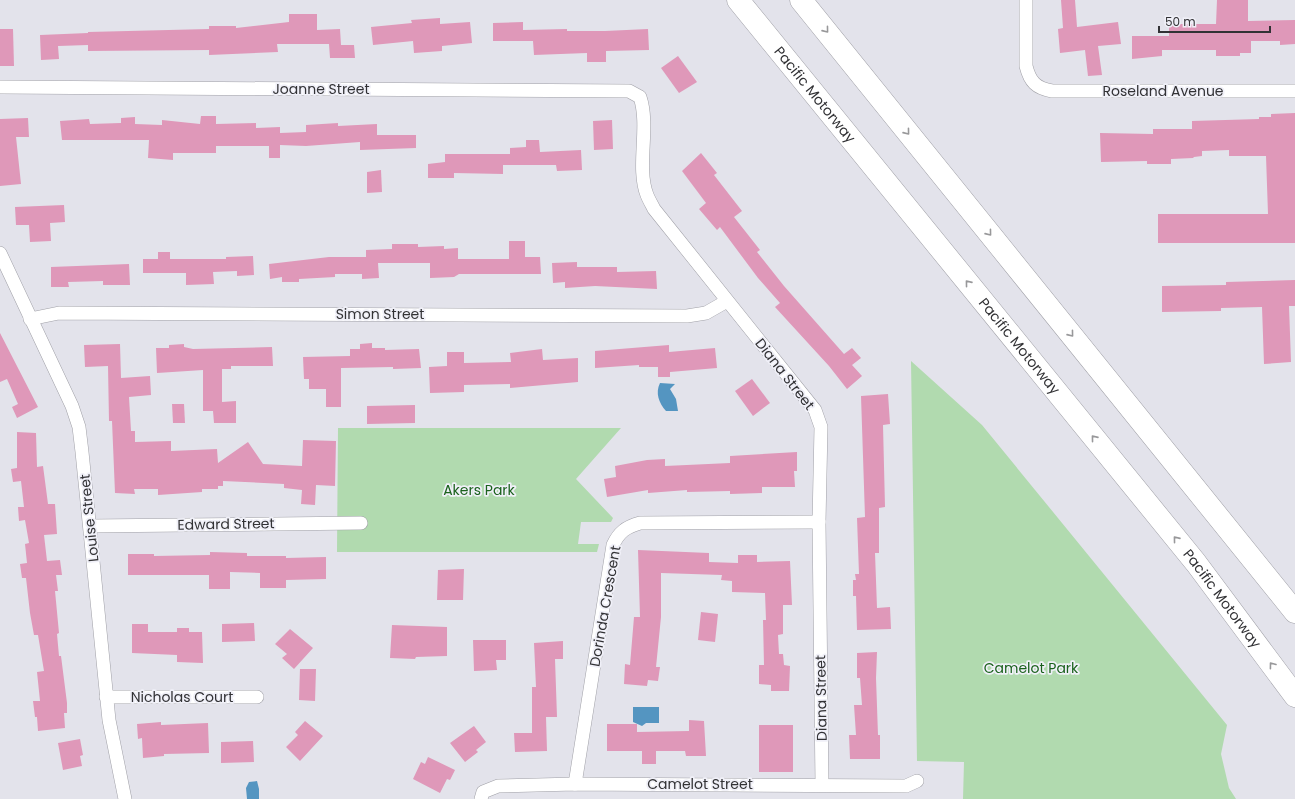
<svg xmlns="http://www.w3.org/2000/svg" width="1295" height="799" font-family="Poppins,sans-serif">
<style>
.green{fill:#b1daaf}
.water{fill:#5495c1}
.building{fill:#df98b9}
.lines{fill:none;stroke-linecap:round;stroke-linejoin:round}
.minor-casing{stroke:#a0a0a7;stroke-width:14}
.motorway-casing{stroke:#a0a0a7;stroke-width:23}
.minor{stroke:#fff;stroke-width:13}
.motorway{stroke:#fff;stroke-width:22}
.oneway{stroke:#98989a}
.labels{text-anchor:middle;stroke-width:3.5;stroke-linejoin:round;paint-order:stroke}
.street-label{font-size:14px;fill:#323235;stroke:#f0f0f8}
.park-label{font-size:14px;fill:#1b621d;stroke:#f0f0f8}
</style>
<rect width="100%" height="100%" fill="#e3e3eb"/>
<g class="green">
<path d="M911,361L982,425L1227,725L1221,754L1229,788L1236,799H963L964,762L917,761Z"/>
<path d="M338,428H621L576,479L613,518L611,522H581L578,544H599L597,552H337Z"/>
</g>
<g class="water">
<path d="M660,383L675,384L670,389L676,399L678,411H666C659,403 655,393 660,383Z"/>
<path d="M633,707H659V723H646L642,726L633,722Z"/>
<path d="M257,781L259,789V799H247L246,788L249,782Z"/>
</g>
<g class="building">
<path d="M1061,0H1075L1077,27L1118,22L1121,44L1098,46L1102,75L1088,76L1085,50L1060,53L1058,29L1063,28Z"/>
<path d="M1217,0H1248V21L1295,20V44L1280,45V41H1251V53H1240V56H1216V50H1162V56L1132,59V36H1169V24H1216Z"/>
<path d="M289,14H317V30L340,29L341,45H354L355,58H330L329,44H277L278,52L209,55V50L88,51V45L58,46L59,59L41,60L40,35L88,33V32L209,29V26H236V28L289,22Z"/>
<path d="M440,18V24L470,22L472,43L442,46V51L414,53L413,41L373,45L371,27L412,23L411,20Z"/>
<path d="M523,22V30L567,29V31H605L648,29L649,50L606,51V62H587V53L534,55L533,41H493V23Z"/>
<path d="M0,29H13L14,66H0Z"/>
<path d="M678,56L697,82L679,93L661,68Z"/>
<path d="M1295,113V243H1158V214H1268L1266,156H1229V150L1202,151V156L1194,157L1193,158L1171,159V164H1147V161L1101,162L1100,133L1153,134V129H1192V121L1259,119V117H1271V114Z"/>
<path d="M201,116H216V124L256,123V128L280,127V133L306,132V125L338,123V126L377,124V135H416V148L360,150V142L306,146L280,145V158H269V146H216V153H173V160L148,158L149,140H62L60,121L89,119L90,124L121,123V118L135,117V124L162,125V120L200,124Z"/>
<path d="M28,118L29,137H16L21,184L0,186V119Z"/>
<path d="M612,120L613,149L594,150L593,121Z"/>
<path d="M526,140H539L540,152L581,150L582,170L557,171L556,165H503V174L454,173V178H428V164L445,162V154H510V148L526,147Z"/>
<path d="M701,153L717,173L714,175L742,211L734,217L760,250L757,252L784,286L844,354L852,348L861,358L852,365L862,376L847,389L829,366L775,307L780,303L758,278L720,227L717,230L699,209L706,203L682,171Z"/>
<path d="M381,170L382,192L367,193V172Z"/>
<path d="M64,205L65,222L50,223L51,241L30,242L29,225H16L15,207Z"/>
<path d="M509,241H525V257H540L541,274H459L454,277L430,278V263H378L379,278L362,279V274H335V277L299,279V282H282V277L270,279L269,264L329,257H366V250L392,249V244H418V247L444,246V249L458,248V259H509Z"/>
<path d="M158,252H170V259H226V257L253,256L254,275L237,276V271L213,272L214,284L186,285V273H143V259H158Z"/>
<path d="M577,262V267H617V272L656,271L657,289L595,286L565,288V282L553,283L552,263Z"/>
<path d="M129,264L130,285H103V281L68,282L69,287H51V267Z"/>
<path d="M1295,280V306H1289L1291,362L1264,364L1262,307L1221,308V311L1162,312V286L1226,285V282Z"/>
<path d="M0,333L38,407L17,418L12,407L18,404L7,379L0,382Z"/>
<path d="M372,343V348H385V350L419,349L421,368L393,369V367L341,368V407H326V389H309V379H304L303,357L350,356V349H360V344Z"/>
<path d="M120,344L121,378L150,376L151,395L129,397L131,431H135V442L171,441V451L217,449L218,463L248,442L263,464L302,466L303,440L336,441L335,486L316,485L315,505L301,504L302,490L284,488V484L223,481V486H218V489H202V492L158,495V489H134L135,494L115,493L112,421H109L108,366L85,367L84,345Z"/>
<path d="M184,344V347L193,349L272,347L273,366H231V369H222V402L236,401V423H214L213,411H203V370L157,373L156,348H169V345Z"/>
<path d="M669,345V352L715,348L717,368L670,372V377H658V367H639V365L595,368V351Z"/>
<path d="M542,349L543,360L578,358V382L510,388V384L464,385V392L430,393L429,367L447,366V352H464V363L511,362L510,353Z"/>
<path d="M752,379L770,403L753,416L735,391Z"/>
<path d="M888,394L890,424L883,425L885,507L879,508V553H875L877,608L890,607L891,629L857,630L856,596H853V580H856L855,574H859L857,518L865,517L861,396Z"/>
<path d="M172,404H184L185,423H173Z"/>
<path d="M415,405V423L367,424V406Z"/>
<path d="M17,432L36,433L37,467L43,466L48,504H55L57,534L44,535L47,561L60,560L62,575H56L58,591H55L59,633L57,634L59,656H61L67,703V713H64L65,728L38,731L37,717H35L33,701H40L37,672L44,671L38,635H34L30,613L26,578H22L20,564L27,563L25,544L29,543L25,520L19,521L18,507H24L21,481L13,482L11,469L17,468Z"/>
<path d="M797,452V471H794L795,487H762V493L730,494V491L687,492V490L648,493V490L607,497L604,479L616,477L615,466L647,460L665,459V466L730,463V456Z"/>
<path d="M638,550L709,553V562L738,563V555H757V562L790,561L792,605H783V634L778,635L779,654H783L784,665L790,666L789,691H771V685L759,684V665H764L763,620H766L765,593L732,592V581L721,580L722,575L661,573V617L656,667H660L658,681L648,680L647,686L624,684L625,664L630,665L634,617H640Z"/>
<path d="M210,552L247,553V556H286V558L326,557V579L286,580V588H260V573L230,572V589H209V575H128V554H154V556L210,555Z"/>
<path d="M464,569L463,600H437L438,570Z"/>
<path d="M701,612L718,614L715,642L698,640Z"/>
<path d="M254,623L255,641L222,642V624Z"/>
<path d="M132,624H148V632H177V628H189V632H202L203,663L177,662V655L132,653Z"/>
<path d="M392,625L447,627V656L416,657L415,659L390,658Z"/>
<path d="M290,629L313,648L294,669L282,658L287,654L275,644Z"/>
<path d="M473,640H506V660H496L497,670L474,671Z"/>
<path d="M563,641V659H555L557,717H546L547,751L515,752L514,733H532V687H536L534,643Z"/>
<path d="M877,652L876,678L878,735H880V759H850L849,735H856L854,705H862L860,678H857V653Z"/>
<path d="M300,669H316L315,701L299,700Z"/>
<path d="M689,720L704,721L706,756H686L685,751H656V764H642V751H607V724H637V732L689,731Z"/>
<path d="M305,721L323,736L300,761L286,747L298,735L295,732Z"/>
<path d="M161,722V725L208,723L209,753L164,754V756L143,758L142,738L138,739L137,724Z"/>
<rect x="759" y="725" width="34" height="47"/>
<path d="M474,726L486,742L476,750L478,752L465,762L450,743Z"/>
<path d="M80,739L83,755L80,756L82,766L63,770L58,743Z"/>
<path d="M253,741L254,762L221,763V742Z"/>
<path d="M428,757L455,770L450,780L447,779L440,793L413,779L421,762L425,764Z"/>
</g>
<g class="lines">
<defs>
<g id="minor">
<path d="M1026,0V66C1030,82 1036,88 1052,91H1295"/>
<path d="M0,87L629,91L640,97C650,127 636,167 647,195C649,200 652,205 654,209L815,410L821,427L819,522L822,785"/>
<path d="M0,253L72,406L79,427L82,452L109,720L125,799"/>
<path d="M30,319L59,313L687,316L706,313L727,301"/>
<path d="M91,526L361,523"/>
<path d="M106,697H257"/>
<path d="M575,784L613,545C619,532 626,527 640,523L819,522"/>
<path d="M481,799L483,792L498,786L575,784L906,786L917,781"/>
</g>
<g id="motorway">
<path id="s1" d="M738,0L1196,563L1295,696"/>
<path d="M801,0L1295,612"/>
</g>
</defs>
<use href="#minor" class="minor-casing"/>
<use href="#motorway" class="motorway-casing"/>
<use href="#minor" class="minor"/>
<use href="#motorway" class="motorway"/>
</g>
<defs><path id="oneway-chevron" d="M-2-3.5L2.5 0L-2 3.5" fill="none" stroke-width="1.6" stroke-linecap="round" stroke-linejoin="round"/></defs>
<g class="oneway">
<use href="#oneway-chevron" transform="translate(826 30) rotate(51)"/>
<use href="#oneway-chevron" transform="translate(907 132) rotate(51)"/>
<use href="#oneway-chevron" transform="translate(989 233) rotate(51)"/>
<use href="#oneway-chevron" transform="translate(968 283) rotate(-129)"/>
<use href="#oneway-chevron" transform="translate(1071 334) rotate(51)"/>
<use href="#oneway-chevron" transform="translate(1094 438) rotate(-129)"/>
<use href="#oneway-chevron" transform="translate(1176 539) rotate(-129)"/>
<use href="#oneway-chevron" transform="translate(1272 665) rotate(-127)"/>
</g>
<g class="labels">
<g class="street-label">
<text x="321" y="94">Joanne Street</text>
<text x="1163" y="96">Roseland Avenue</text>
<text dy="5" stroke="none"><textPath href="#s1" startOffset="122">Pacific Motorway</textPath></text>
<text x="380" y="319">Simon Street</text>
<text dy="5" stroke="none"><textPath href="#s1" startOffset="446">Pacific Motorway</textPath></text>
<text transform="translate(785 374) rotate(52)" y="5">Diana Street</text>
<text transform="translate(89 518) rotate(-96)" y="5">Louise Street</text>
<text transform="translate(226 524) rotate(-1)" y="5">Edward Street</text>
<text dy="5" stroke="none"><textPath href="#s1" startOffset="770">Pacific Motorway</textPath></text>
<text transform="translate(605 606) rotate(-80)" y="5">Dorinda Crescent</text>
<text x="182" y="702">Nicholas Court</text>
<text transform="translate(821 698) rotate(-91)" y="5">Diana Street</text>
<text x="700" y="789">Camelot Street</text>
</g>
<g class="park-label">
<text x="479" y="495">Akers Park</text>
<text x="1031" y="673">Camelot Park</text>
</g>
</g>
<path d="M1159 26v6h111v-6" fill="none" stroke="#323235" stroke-width="2"/>
<text x="1165" y="26" font-size="12" fill="#323235" stroke="#f0f0f8" stroke-width="3" paint-order="stroke">50 m</text>
</svg>
